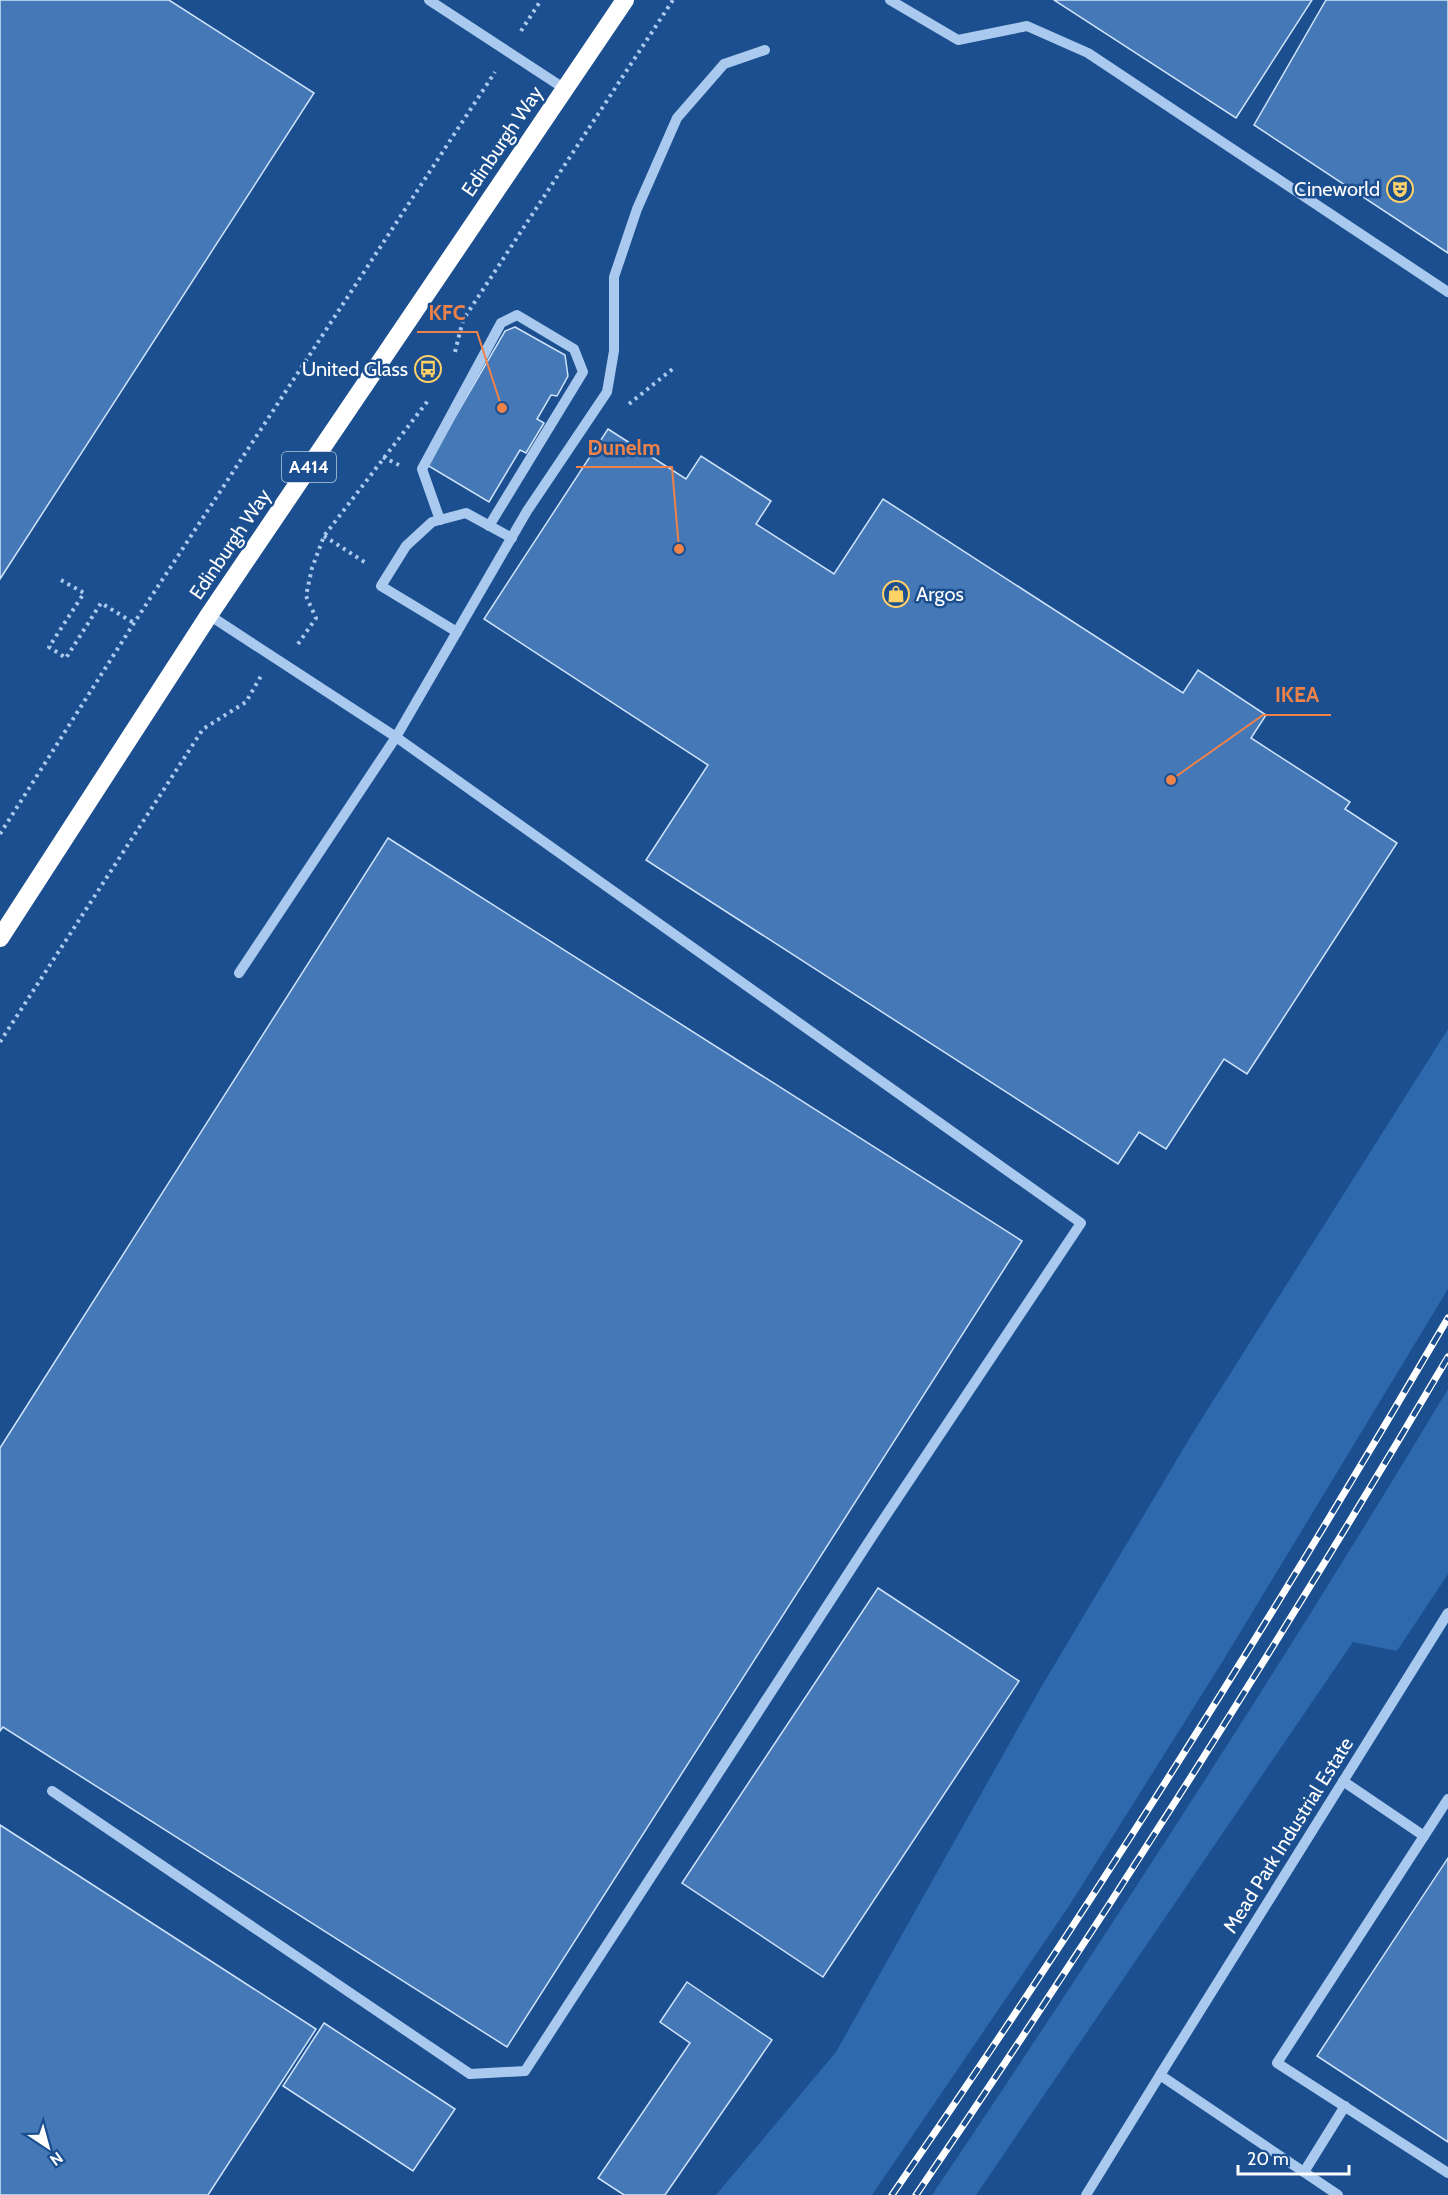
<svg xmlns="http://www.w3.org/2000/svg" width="1448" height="2195" font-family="Cabin,sans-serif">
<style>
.green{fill:#2e69ad}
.building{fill:#4478b7;stroke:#cfe3fa;stroke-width:1.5}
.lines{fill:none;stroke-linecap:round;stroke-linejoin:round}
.path{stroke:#a9c9ee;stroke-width:4;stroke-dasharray:3 4.5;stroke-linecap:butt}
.minor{stroke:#a9c9ee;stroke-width:10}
.highway{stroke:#fff;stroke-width:18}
.rail-casing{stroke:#fff;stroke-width:7}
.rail{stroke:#1b4f8f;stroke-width:4.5;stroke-dasharray:14;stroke-linecap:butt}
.labels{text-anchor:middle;stroke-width:5;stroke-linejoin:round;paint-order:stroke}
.shield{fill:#1b4f8f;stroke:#bbcadd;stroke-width:1.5}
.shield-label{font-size:18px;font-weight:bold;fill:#fff}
.street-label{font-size:20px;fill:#fff;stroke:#1b4f8f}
.poi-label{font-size:20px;fill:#fff;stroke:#1b4f8f;text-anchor:end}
.leader{fill:none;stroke:#ee8249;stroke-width:2}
.callout-dot{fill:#ee8249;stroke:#1b4f8f;stroke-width:2}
.callout-label{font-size:21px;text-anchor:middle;font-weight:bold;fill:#ee8249;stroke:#1b4f8f;stroke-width:5;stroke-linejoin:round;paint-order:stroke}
</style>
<rect width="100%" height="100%" fill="#1b4f8f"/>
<g class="green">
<path d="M1448,1029V1289L1221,1664L1069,1906L872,2195H716L836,2052L1040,1689L1194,1431Z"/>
<path d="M1448,1389V1574L1397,1651L1353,1642L976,2195H932C1110,1930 1284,1662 1448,1389Z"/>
</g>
<g class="building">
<path d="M0,0H169L314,93L0,579Z"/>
<path d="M1054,0H1312L1236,118Z"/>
<path d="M1326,0H1448V253L1254,125Z"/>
<path d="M515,327L565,355L568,376L557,396L551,395L537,419L544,423L526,453L520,450L489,502L427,465L505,331Z"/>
<path d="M608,429L686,479L701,456L771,501L756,524L834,574L883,499L1183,693L1198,670L1266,715L1251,738L1350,802L1345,809L1397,843L1247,1074L1224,1059L1166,1149L1139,1132L1118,1164L646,860L708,765L484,619Z"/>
<path d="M388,838L1022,1241L507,2047L3,1727L0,1731V1448Z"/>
<path d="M878,1588L1019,1681L823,1977L682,1883Z"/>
<path d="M0,1825L316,2029L208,2195H0Z"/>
<path d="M1448,1858V2142L1317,2056Z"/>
<path d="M687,1982L772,2040L665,2195H624L598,2178L690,2043L660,2022Z"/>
<path d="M324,2023L455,2109L413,2171L283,2086Z"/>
</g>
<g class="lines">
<g class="path">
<path d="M521,31L541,0"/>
<path d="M455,352L463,320L673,0"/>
<path d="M629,404L675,367"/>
<path d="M383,457L399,465"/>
<path d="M324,536L366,563"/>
<path d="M61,580L84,593L49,647L66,658L101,603L134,623"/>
<path d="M298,644L316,618L306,596L312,568L324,536L430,398"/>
<path d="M0,834L134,623L495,72"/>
<path d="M0,1042L203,729L246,702L261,676"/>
</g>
<g class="minor">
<path d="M429,0L565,89"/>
<path d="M890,0L958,40L1027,26L1088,53L1448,292"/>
<path d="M440,520L422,469L501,323L517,315L574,349L583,372L489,526"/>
<path d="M209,615L396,737L527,511L607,392L614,351V277L637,209L677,118L724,64L765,50"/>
<path d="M457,632L381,586L406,546L432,522L466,513L512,538"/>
<path d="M1343,1781L1424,1836"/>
<path d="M52,1791L470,2074L525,2071L877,1529L1081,1223L396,737L239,973"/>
<path d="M1448,1799L1277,2063L1448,2173"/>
<path d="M1160,2075L1448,1613"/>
<path d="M1304,2172L1345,2106"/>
<path d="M1086,2195L1160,2075L1338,2195"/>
</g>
<path class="highway" d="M0,938L209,615L625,0"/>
<defs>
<g id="rail">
<path d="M892,2195C1089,1910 1274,1616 1448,1318"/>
<path d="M916,2195C1102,1922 1280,1642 1448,1357"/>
</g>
</defs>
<use href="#rail" class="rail-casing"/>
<use href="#rail" class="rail"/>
</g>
<defs>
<symbol id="theatre-ring" viewBox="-11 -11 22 22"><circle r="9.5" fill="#1b4f8f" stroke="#ffd166" stroke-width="1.5"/><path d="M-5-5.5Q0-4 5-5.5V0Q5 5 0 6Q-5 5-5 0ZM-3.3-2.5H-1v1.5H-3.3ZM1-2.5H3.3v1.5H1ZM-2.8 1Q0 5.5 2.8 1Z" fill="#ffd166"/></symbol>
<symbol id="bus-ring" viewBox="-11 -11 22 22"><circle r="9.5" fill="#1b4f8f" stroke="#ffd166" stroke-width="1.5"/><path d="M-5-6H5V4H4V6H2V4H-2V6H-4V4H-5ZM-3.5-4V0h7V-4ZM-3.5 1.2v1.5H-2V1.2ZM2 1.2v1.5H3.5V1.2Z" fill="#ffd166"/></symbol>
<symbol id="shop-ring" viewBox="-11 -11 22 22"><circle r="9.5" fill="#1b4f8f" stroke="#ffd166" stroke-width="1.5"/><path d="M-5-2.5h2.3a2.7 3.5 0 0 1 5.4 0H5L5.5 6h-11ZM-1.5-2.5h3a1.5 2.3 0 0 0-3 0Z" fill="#ffd166"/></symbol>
</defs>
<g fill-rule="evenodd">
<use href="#theatre-ring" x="1385" y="174" width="30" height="30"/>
<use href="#bus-ring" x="413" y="354" width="30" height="30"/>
<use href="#shop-ring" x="881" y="579" width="30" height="30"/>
</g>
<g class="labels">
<rect class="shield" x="282" y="452" width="54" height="30" rx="4.5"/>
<g class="shield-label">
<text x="309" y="473">A414</text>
</g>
<g class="street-label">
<text transform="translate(502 141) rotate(-56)" y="7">Edinburgh Way</text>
<text transform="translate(230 544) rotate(-56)" y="7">Edinburgh Way</text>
<text transform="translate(1288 1835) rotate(-58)" y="7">Mead Park Industrial Estate</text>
</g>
<g class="poi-label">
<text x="1380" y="196">Cineworld</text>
<text x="408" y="376">United Glass</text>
<text x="916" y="601" text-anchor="start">Argos</text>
</g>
</g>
<path class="leader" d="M502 408L477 332H417M679 549L672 467H576M1171 780L1263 715H1331"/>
<g class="callout-dot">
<circle cx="502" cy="408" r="6"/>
<circle cx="679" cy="549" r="6"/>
<circle cx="1171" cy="780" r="6"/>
</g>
<g class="callout-label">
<text x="447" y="320">KFC</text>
<text x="624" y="455">Dunelm</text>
<text x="1297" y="702">IKEA</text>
</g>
<g transform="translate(48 2147) rotate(144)" stroke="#1b4f8f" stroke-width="4.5" paint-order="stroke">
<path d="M0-4.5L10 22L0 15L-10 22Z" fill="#ffffff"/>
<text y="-9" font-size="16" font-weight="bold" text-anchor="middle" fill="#ffffff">N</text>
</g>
<path d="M1238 2165v9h111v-9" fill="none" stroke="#ffffff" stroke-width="3"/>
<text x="1247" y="2165" font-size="18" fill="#ffffff" stroke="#1b4f8f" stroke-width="4.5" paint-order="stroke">20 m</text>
</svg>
